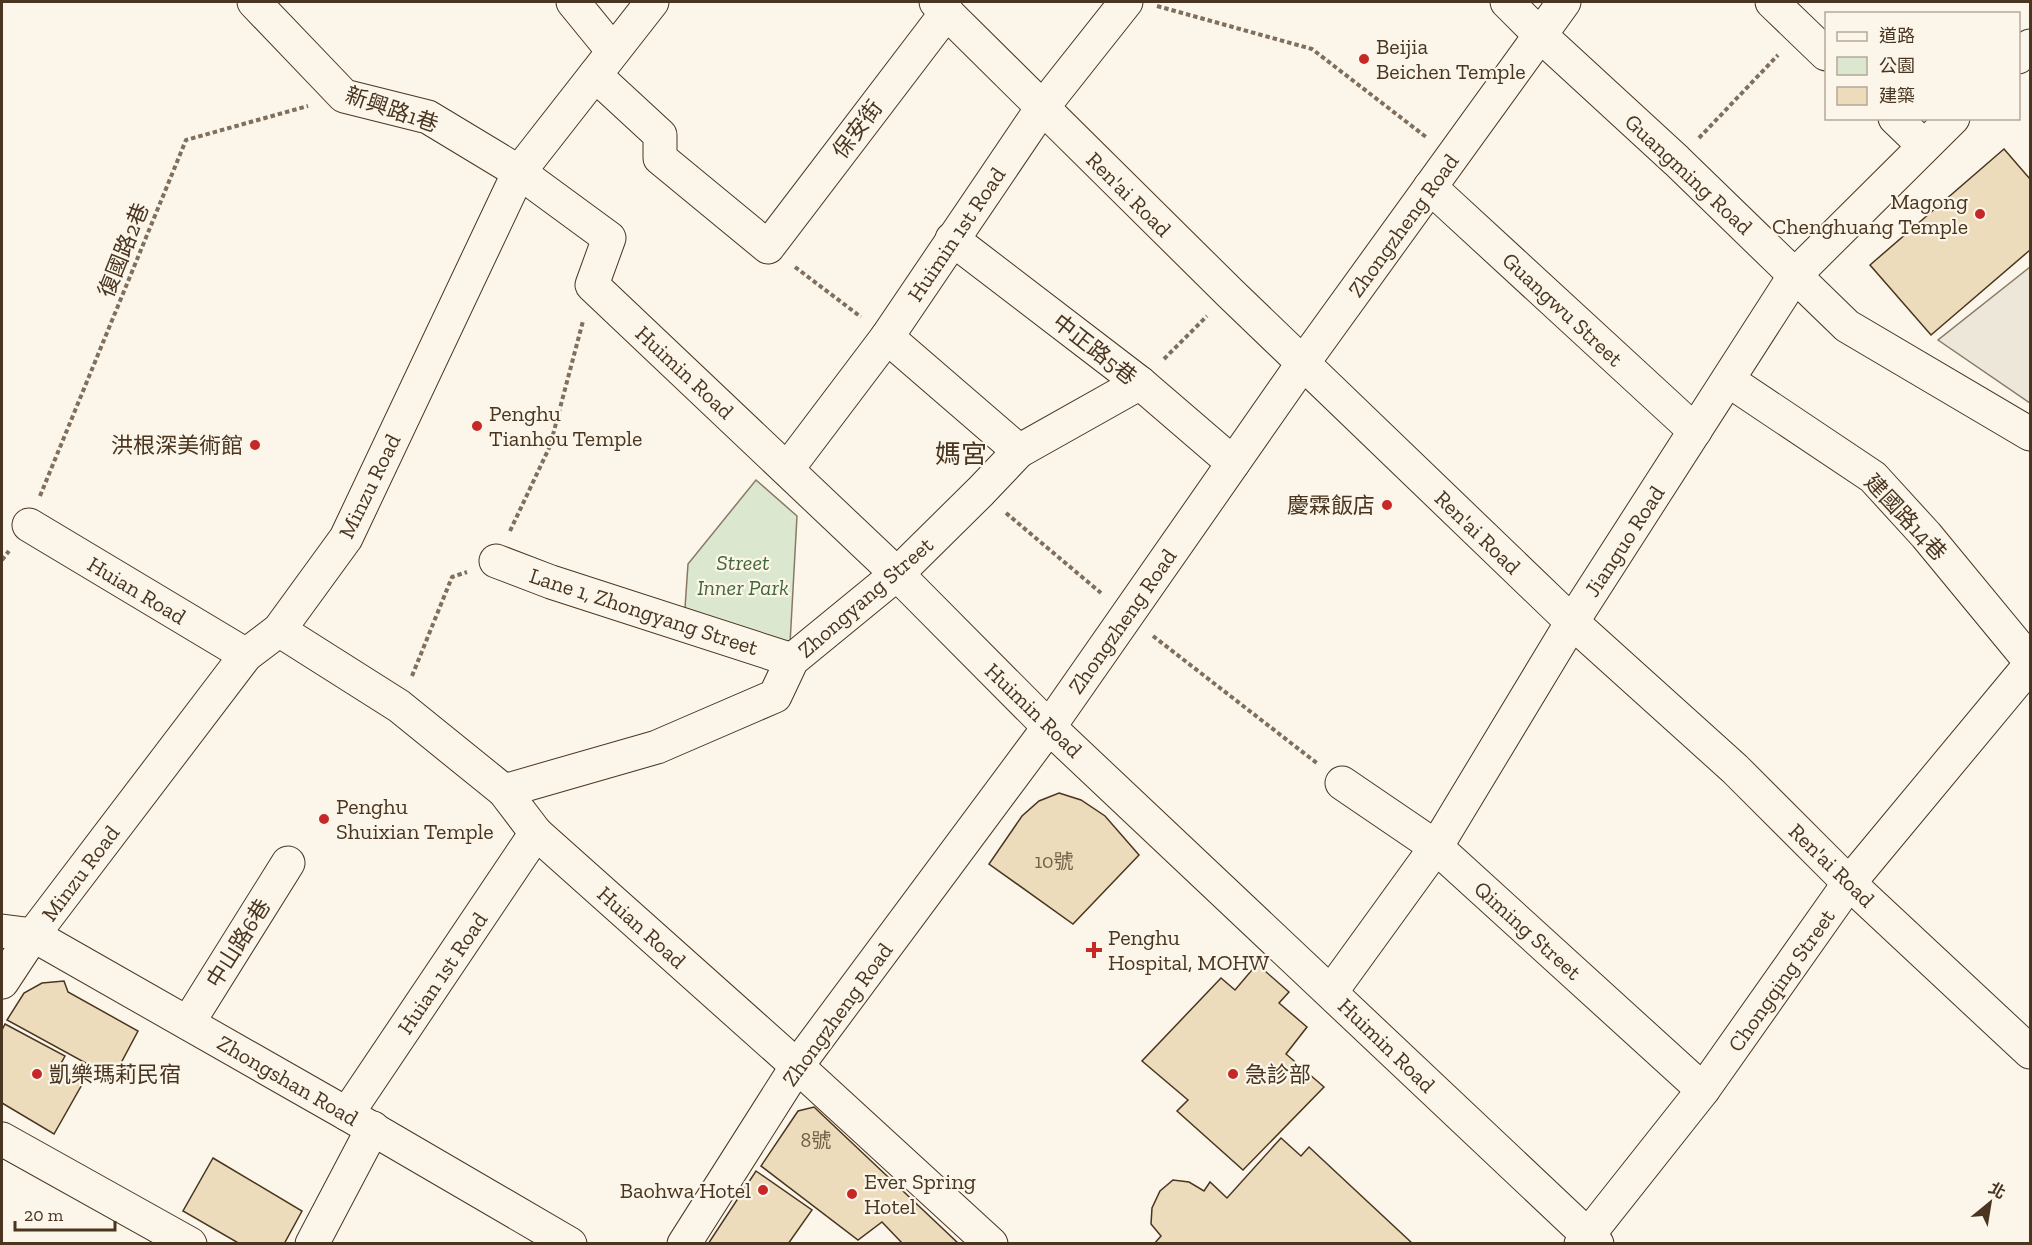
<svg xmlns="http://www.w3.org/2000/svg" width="2032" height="1245" font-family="'Zilla Slab','Noto Sans TC',serif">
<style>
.green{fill:#dce7d0;stroke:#887966;stroke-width:1.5}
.parking{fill:#ede7d9;stroke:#887966;stroke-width:1.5}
.building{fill:#ecdcbc;stroke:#4a3520;stroke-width:1.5}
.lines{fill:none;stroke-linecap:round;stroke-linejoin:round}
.minor-casing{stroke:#4a3520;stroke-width:35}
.major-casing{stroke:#4a3520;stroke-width:35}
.path{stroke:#7f6f5c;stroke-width:4;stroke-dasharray:4.5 3;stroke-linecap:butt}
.minor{stroke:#fbf6e9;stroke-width:33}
.major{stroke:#fbf6e9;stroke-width:33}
.poi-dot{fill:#c62828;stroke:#fbf6e9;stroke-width:2}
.labels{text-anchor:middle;stroke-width:4.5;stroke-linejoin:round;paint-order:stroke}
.number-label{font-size:20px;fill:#725f47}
.poi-label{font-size:22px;fill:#4a3520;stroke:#fbf6e9;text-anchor:start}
.street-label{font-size:22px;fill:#4a3520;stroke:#fbf6e9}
.park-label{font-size:22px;font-style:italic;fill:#436837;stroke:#fbf6e9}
.quarter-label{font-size:26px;fill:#4a3520;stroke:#fbf6e9}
</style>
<rect width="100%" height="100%" fill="#fbf6e9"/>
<path class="green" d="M756,480L797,516L790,644L685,608L688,564Z"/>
<path class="parking" d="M2030,267V403L1938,340Z"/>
<g class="building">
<path d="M2004,149L2030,179V250L1931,335L1870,265Z"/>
<path d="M1059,793L1081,800L1105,816L1139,855L1073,924L989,864L1022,816L1039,801Z"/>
<path d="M1257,964L1289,992L1279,1003L1307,1027L1286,1054L1324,1087L1243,1170L1177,1111L1188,1100L1142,1061L1221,978L1235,990Z"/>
<path d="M64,981L68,992L138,1031L113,1078L7,1020L24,993L42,983Z"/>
<path d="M5,1024L65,1056L59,1067L84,1081L54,1134L2,1103V1030Z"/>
<path d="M814,1107L959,1244H903L882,1222L858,1240L761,1166L798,1111Z"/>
<path d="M1281,1138L1301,1156L1309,1147L1413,1244H1154L1161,1236L1151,1224L1152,1208L1160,1191L1173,1180L1189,1182L1204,1191L1210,1182L1227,1198Z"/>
<path d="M213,1158L302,1211L284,1244H240L183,1211Z"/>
<path d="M756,1171L812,1210L788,1244H708Z"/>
</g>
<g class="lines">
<defs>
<g id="minor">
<path d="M254,2L344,96L428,117L519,172L609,238L592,285L897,574L1049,727L1597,1244"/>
<path d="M573,2L613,51"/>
<path d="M936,2L1230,293L1572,622L1735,769L1849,883L2030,1052"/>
<path d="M1507,2L1540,35L1677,161L1847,326L2030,434"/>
<path d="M1772,2L1826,54"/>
<path d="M2018,57L2030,46"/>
<path d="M595,75L660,135V158L768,247L947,12"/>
<path d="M1895,118L1924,146"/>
<path d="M1430,187L1695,431"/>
<path d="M952,239L1140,383L1233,463"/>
<path d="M887,337L1019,451"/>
<path d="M1728,380L1873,477L1926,535L2030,661"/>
<path d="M788,468L887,337L1042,108L1126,2"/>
<path d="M29,525L246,655"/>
<path d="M496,561L551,582L792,660"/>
<path d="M279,630L399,706L504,791L536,833L797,1066L991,1244"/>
<path d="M1342,783L1436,847L1703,1090"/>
<path d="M504,791L657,747L775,696L792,660L897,574L981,491L1019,451L1140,383"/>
<path d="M2,931L33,935L347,1114L570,1244"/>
<path d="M2,982L33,935L246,655L279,630L346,538L519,172L652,2"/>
<path d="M1331,992L1436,847L1572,622L1795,275L1953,118"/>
<path d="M188,1023L288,863"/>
<path d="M347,1114L536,833"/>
<path d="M2,1139L190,1244"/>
<path d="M312,1244L373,1128"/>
<path d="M684,1244L797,1066"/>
<path d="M1581,1244L1703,1090L1849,883L2030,665"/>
</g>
<path id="major" d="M797,1066L1049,727L1303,363L1564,2"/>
</defs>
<use href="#minor" class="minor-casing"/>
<use href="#major" class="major-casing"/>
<g class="path">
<path d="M1157,6L1312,49L1426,137"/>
<path d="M1699,138L1778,55"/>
<path d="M795,267L861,317"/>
<path d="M1164,359L1207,316"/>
<path d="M40,496L186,140L308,106"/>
<path d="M1006,513L1101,593"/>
<path d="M510,531L550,446L583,321"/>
<path d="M2,560L9,551"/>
<path d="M1153,636L1318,764"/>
<path d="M412,676L452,577L467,572"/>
</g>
<use href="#minor" class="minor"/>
<use href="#major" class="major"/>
</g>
<g class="poi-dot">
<circle cx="1364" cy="59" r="6"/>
<circle cx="1980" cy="214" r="6"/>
<circle cx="477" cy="426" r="6"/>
<circle cx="255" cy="445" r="6"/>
<circle cx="1387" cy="505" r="6"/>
<circle cx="324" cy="819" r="6"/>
<path d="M1091 941h6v6h6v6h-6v6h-6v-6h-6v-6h6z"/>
<circle cx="37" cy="1074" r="6"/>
<circle cx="1233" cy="1074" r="6"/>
<circle cx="763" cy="1190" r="6"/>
<circle cx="852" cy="1194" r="6"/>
</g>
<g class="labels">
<g class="number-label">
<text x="1054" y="868">10號</text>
<text x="816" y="1147">8號</text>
</g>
<g class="poi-label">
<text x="1376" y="54">Beijia<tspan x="1376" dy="25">Beichen Temple</tspan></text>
<text x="1968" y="209" text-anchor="end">Magong<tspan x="1968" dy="25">Chenghuang Temple</tspan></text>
<text x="489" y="421">Penghu<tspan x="489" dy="25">Tianhou Temple</tspan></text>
<text x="243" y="453" text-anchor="end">洪根深美術館</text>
<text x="1375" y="513" text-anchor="end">慶霖飯店</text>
<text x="336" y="814">Penghu<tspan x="336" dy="25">Shuixian Temple</tspan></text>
<text x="1108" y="945">Penghu<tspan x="1108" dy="25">Hospital, MOHW</tspan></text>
<text x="49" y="1082">凱樂瑪莉民宿</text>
<text x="1245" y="1082">急診部</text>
<text x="864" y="1189">Ever Spring<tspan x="864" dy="25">Hotel</tspan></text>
<text x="751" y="1198" text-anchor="end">Baohwa Hotel</text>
</g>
<g class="street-label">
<text transform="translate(392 109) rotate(19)" y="8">新興路1巷</text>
<text transform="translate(857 129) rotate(-53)" y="8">保安街</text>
<text transform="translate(1689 174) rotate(43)" y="8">Guangming Road</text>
<text transform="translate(1129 194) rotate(45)" y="8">Ren'ai Road</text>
<text transform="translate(1403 225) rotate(-54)" y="8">Zhongzheng Road</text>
<text transform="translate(956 234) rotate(-56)" y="8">Huimin 1st Road</text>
<text transform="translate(123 250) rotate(-68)" y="8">復國路2巷</text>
<text transform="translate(1563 309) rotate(43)" y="8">Guangwu Street</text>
<text transform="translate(1095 349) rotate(38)" y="8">中正路5巷</text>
<text transform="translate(685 372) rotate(43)" y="8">Huimin Road</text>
<text transform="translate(369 486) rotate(-64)" y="8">Minzu Road</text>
<text transform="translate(1906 517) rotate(47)" y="8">建國路14巷</text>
<text transform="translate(1478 532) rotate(44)" y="8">Ren'ai Road</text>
<text transform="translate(1624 541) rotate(-57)" y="8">Jianguo Road</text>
<text transform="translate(137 590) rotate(31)" y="8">Huian Road</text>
<text transform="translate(865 597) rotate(-41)" y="8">Zhongyang Street</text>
<text transform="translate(644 611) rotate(18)" y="8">Lane 1, Zhongyang Street</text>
<text transform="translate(1122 621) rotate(-55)" y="8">Zhongzheng Road</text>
<text transform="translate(1034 710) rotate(44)" y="8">Huimin Road</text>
<text transform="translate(1832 865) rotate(44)" y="8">Ren'ai Road</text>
<text transform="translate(80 873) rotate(-53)" y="8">Minzu Road</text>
<text transform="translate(642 927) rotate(42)" y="8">Huian Road</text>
<text transform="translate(1528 930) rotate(42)" y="8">Qiming Street</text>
<text transform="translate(238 943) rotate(-58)" y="8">中山路6巷</text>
<text transform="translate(442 973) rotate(-56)" y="8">Huian 1st Road</text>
<text transform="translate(1781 980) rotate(-55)" y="8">Chongqing Street</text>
<text transform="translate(837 1014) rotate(-54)" y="8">Zhongzheng Road</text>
<text transform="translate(1387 1045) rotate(44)" y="8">Huimin Road</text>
<text transform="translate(288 1080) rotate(30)" y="8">Zhongshan Road</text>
</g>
<g class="park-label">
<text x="743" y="570">Street<tspan x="743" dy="25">Inner Park</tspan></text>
</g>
<g class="quarter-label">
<text x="961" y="463">媽宮</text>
</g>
</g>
<rect width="2032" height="1245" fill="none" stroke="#4a3520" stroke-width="6"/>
<rect x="1825" y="12" width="195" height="108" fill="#fbf6e9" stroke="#b4a999" stroke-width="1.5"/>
<rect x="1837" y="32" width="30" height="9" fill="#fbf6e9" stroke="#b4a999" stroke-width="1.5"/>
<text x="1879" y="42" font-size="18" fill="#4a3520">道路</text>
<rect x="1837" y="57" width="30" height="18" fill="#dce7d0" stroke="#b4a999" stroke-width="1.5"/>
<text x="1879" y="72" font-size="18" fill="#4a3520">公園</text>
<rect x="1837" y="87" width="30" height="18" fill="#ecdcbc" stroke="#b4a999" stroke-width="1.5"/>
<text x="1879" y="102" font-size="18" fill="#4a3520">建築</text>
<g transform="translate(1990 1203) rotate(30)" stroke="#fbf6e9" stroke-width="4.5" paint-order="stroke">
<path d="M0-4.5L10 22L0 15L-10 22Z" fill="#4a3520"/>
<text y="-9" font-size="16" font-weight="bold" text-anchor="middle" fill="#4a3520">北</text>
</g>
<path d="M15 1221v9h100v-9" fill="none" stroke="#4a3520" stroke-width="3"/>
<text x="24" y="1221" font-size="18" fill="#4a3520" stroke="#fbf6e9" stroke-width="4.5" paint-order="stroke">20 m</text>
</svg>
